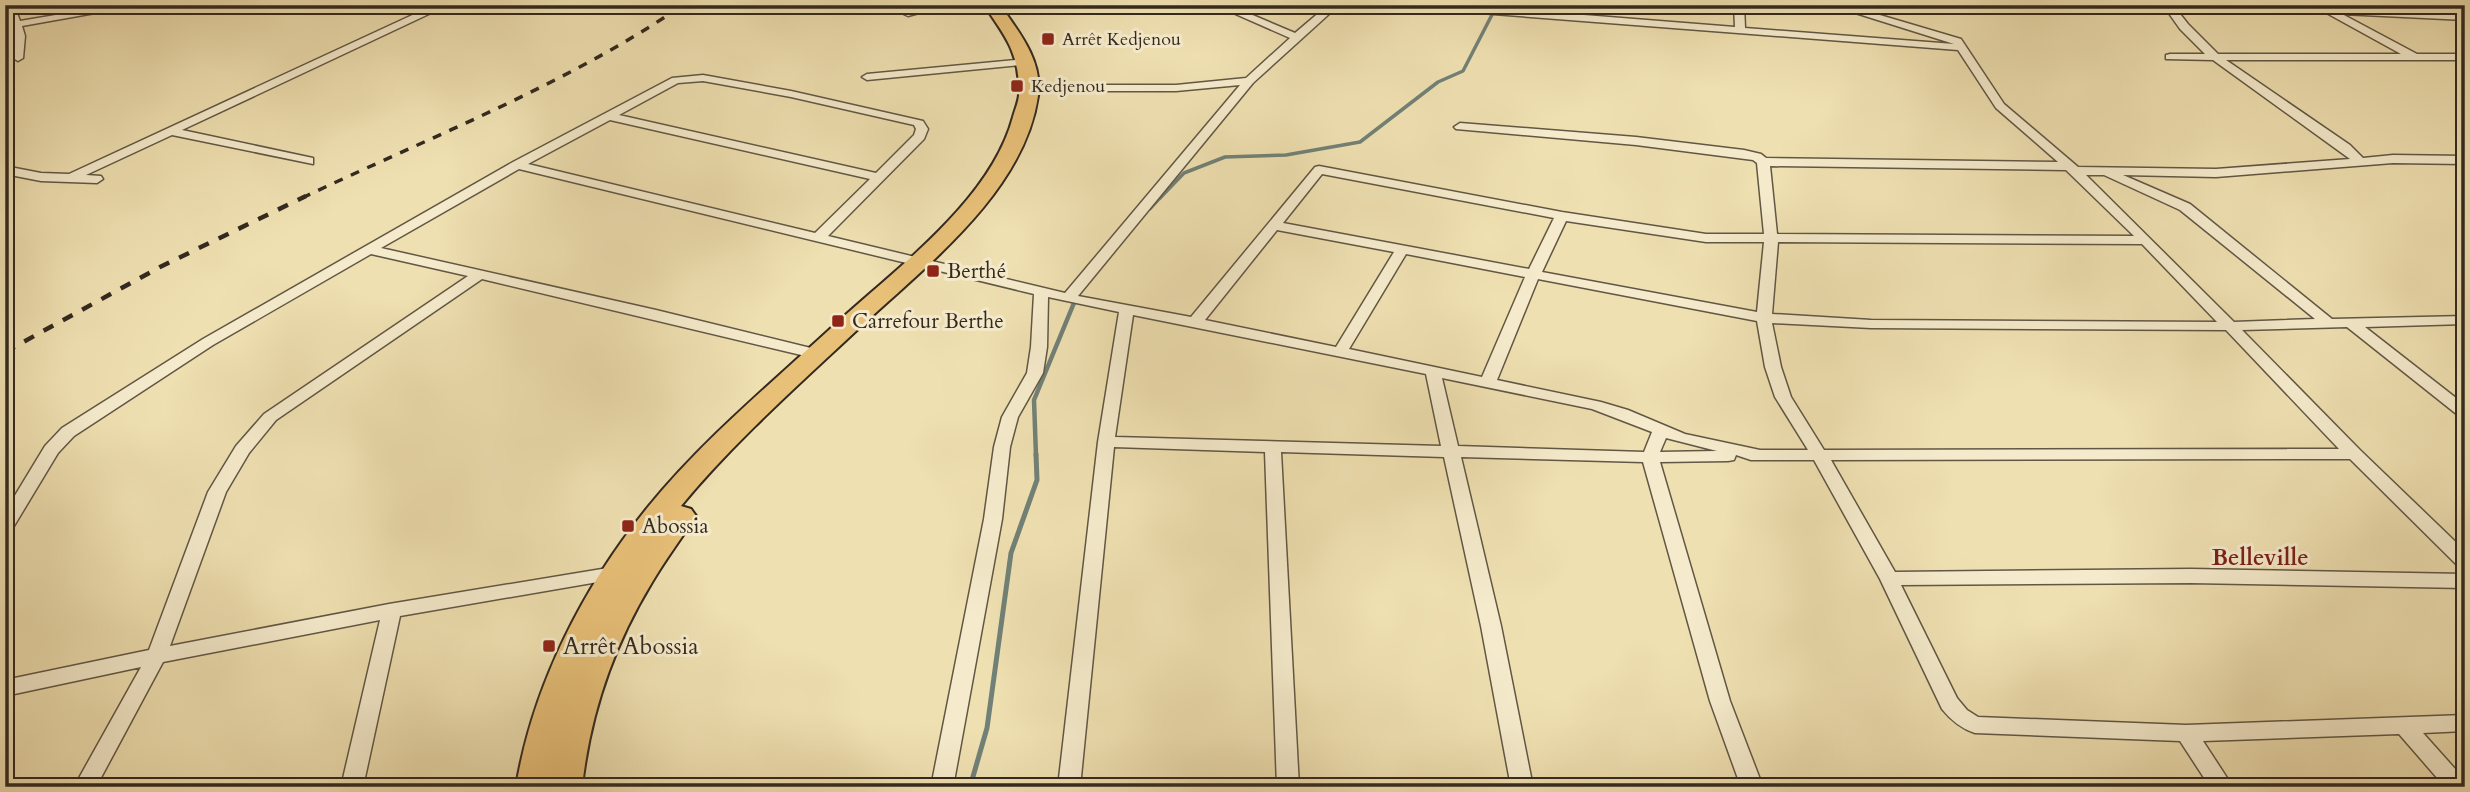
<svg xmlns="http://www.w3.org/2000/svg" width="2470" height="792" font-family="Cardo,serif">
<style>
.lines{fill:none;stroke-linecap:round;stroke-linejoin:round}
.stream-far2{stroke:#718177;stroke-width:3.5}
.stream-far1{stroke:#718177;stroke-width:4.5}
.stream{stroke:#718177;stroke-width:5}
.street-casing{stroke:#615744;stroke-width:3}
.primary-casing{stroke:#32291f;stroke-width:4}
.street{fill:#f5ebcc;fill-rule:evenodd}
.primary{fill:#e8c078;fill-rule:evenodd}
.rail-far1{stroke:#32291f;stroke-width:3.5;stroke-dasharray:9 9;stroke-linecap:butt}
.rail{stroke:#32291f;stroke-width:4.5;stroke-dasharray:11 11;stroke-linecap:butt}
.poi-dot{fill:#8f2418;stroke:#f5ebcc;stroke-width:2.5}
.labels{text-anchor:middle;stroke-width:6;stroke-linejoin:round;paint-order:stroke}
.far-poi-label{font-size:18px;fill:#32291f;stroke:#f5ebcc;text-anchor:start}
.poi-label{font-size:21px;fill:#32291f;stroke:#f5ebcc;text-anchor:start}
.neighbourhood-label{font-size:23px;font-weight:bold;fill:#7a1f14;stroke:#f5ebcc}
.near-poi-label{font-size:24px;fill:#32291f;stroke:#f5ebcc;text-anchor:start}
</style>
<rect width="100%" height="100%" fill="#efe0b1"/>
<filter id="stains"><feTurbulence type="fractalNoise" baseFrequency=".00286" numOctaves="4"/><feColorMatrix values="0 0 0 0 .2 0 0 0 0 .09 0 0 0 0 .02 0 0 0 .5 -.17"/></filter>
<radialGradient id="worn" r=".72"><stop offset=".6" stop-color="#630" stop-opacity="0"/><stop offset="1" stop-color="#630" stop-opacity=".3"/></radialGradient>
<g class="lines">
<path class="stream-far2" d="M1160,198L1184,173L1225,157L1286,155L1360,142L1438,82L1463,71L1497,5"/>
<g class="stream-far1">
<path d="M1150,208L1161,196"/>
<path d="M1036,456L1034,400L1076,298"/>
</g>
<path class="stream" d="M970,787L987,728L1011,553L1037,480L1036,454"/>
<defs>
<g id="street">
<path d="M5,5H14L20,21L115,5H140L22,26L25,36L23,58L18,61L13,58L15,36Z"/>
<path d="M140,5H195L160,12Z"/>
<path d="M434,5H448L182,130L313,158V164L172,135L86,175L101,176L103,179L97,183L41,181L5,174V166L41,173L69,174Z"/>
<path d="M506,5H532L548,10L543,13Z"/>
<path d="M884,5C893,5 899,7 907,9C914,10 937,5 948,5L908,16Z"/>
<path d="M1215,5H1229L1295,33L1328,5H1339L1253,83L1078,296L1191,317L1315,167L1319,166L1562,212L1706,234H1764L1757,163L1753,160L1636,145L1456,129L1454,127L1460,123L1636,137L1744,150L1761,154L1766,158L2058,162L1996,108L1958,50L1415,8L1410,5H1456L1735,27L1734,5H1744L1745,28L1954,44L1830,5H1846L1961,39L2004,104L2078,167L2216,169L2350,159L2213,60L2166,59V55L2170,54H2205L2180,29L2163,5H2173L2188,24L2218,54H2401L2312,5H2325L2331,9L2465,14V20L2342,14L2417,54H2465V60H2226L2350,145L2363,158L2393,155L2465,156V164L2393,163L2216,177L2123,175L2190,204L2332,319L2465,316V324L2365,327L2465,405V418L2459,416L2347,327L2242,330L2360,450L2465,551V568L2459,567L2350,459L1831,460L1895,572L2191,569L2465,574V588L2191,583L1901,585L1957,698L1967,710L1978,717L2186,725L2465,715V731L2423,733L2465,780V787H2445L2399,734L2203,741L2233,787H2210L2180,741L1975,733C1960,728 1951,720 1942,709L1880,579L1814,460H1751L1736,455L1734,460L1728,461L1660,462L1730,701L1763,787H1741L1710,701L1643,462L1461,457L1501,626L1533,787H1511L1481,626L1444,457L1281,452L1299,787H1277L1265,452L1114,447L1080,787H1058L1098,442L1119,312L1048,297L1047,347L1043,373L1018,417L1010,447L1002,519L953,787H931L984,519L994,447L1002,417L1027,373L1031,347L1034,294L519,169L381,248L656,310L823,351L826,354L818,359L482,279L276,420L249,453L226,492L170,646L389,604L620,566L627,567L629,572L627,577L400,616L363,787H341L380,620L163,662L96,787H74L141,667L5,696V680L149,650L208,492L236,446L264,414L468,276L371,254L213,345L74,436L58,453L11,531L5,533V512L45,446L62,428L203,339L513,162L672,78L703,75L791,91L923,121L928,129L924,139L828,236L1065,293L1240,85L1176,91H1043L1037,88L1043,85H1176L1246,78L1290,38ZM703,81L791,97L914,125L916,129L914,135L876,173L619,115L678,83ZM610,120L870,179L815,233L528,164ZM1770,166L2066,170L2134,236L1777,234ZM1322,174L1554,218L1529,269L1283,223ZM2086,175H2104L2180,210L2315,319L2234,322ZM1566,221L1706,242H1764L1757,312L1542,272ZM1277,230L1394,252L1336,347L1205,320ZM1778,242L2142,244L2217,322L1871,320L1772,314ZM1406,254L1525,277L1482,377L1349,349ZM1538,279L1757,321L1765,367L1775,397L1808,450H1760L1685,434L1628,410L1601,402L1497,380ZM1133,315L1426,374L1441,446L1115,437ZM1772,323L1871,328L2226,330L2339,449L1824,450L1791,397L1781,367ZM1442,378L1592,409L1652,432L1644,452L1458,446ZM1666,438L1717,451L1660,452Z"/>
<path d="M1026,59L1031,62L1030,64L867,80L862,77L867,74Z"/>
</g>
<path id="primary" d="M984,5H1000C1019,32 1043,61 1038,96C1024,193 924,267 857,330C796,387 734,442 681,506L691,509L696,516C681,539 665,560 651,584C613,647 590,714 582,787H516C533,685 583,587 648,507C701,442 767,387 829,330C892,271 990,203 1013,117C1015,109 1020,99 1019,91C1019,52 1005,36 984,5Z"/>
</defs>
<use href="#street" class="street-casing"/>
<use href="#primary" class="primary-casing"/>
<use href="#street" class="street"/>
<use href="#primary" class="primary"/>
<path class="rail-far1" d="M302,198C430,137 566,85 683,5"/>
<path class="rail" d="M5,352L160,267L306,196"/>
</g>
<g class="poi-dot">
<rect x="1041" y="32" width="14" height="14" rx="3.5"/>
<rect x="1010" y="79" width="14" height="14" rx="3.5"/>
<rect x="926" y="264" width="14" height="14" rx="3.5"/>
<rect x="831" y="314" width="14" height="14" rx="3.5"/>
<rect x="621" y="519" width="14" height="14" rx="3.5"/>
<rect x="542" y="639" width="14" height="14" rx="3.5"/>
</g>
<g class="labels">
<g class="far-poi-label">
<text x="1062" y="45">Arrêt Kedjenou</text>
<text x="1031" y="92">Kedjenou</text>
</g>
<g class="poi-label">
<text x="947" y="278">Berthé</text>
<text x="852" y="328">Carrefour Berthe</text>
<text x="642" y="533">Abossia</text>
</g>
<g class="neighbourhood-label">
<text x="2260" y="565">Belleville</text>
</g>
<g class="near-poi-label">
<text x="563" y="654">Arrêt Abossia</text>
</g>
</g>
<rect width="2470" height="792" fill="none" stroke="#efe0b1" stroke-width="28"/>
<rect x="7" y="7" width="2456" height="778" fill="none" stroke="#32291f" stroke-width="3.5"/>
<rect x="14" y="14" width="2442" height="764" fill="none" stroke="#32291f" stroke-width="2"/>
<rect width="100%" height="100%" filter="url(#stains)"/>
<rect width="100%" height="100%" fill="url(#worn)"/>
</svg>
